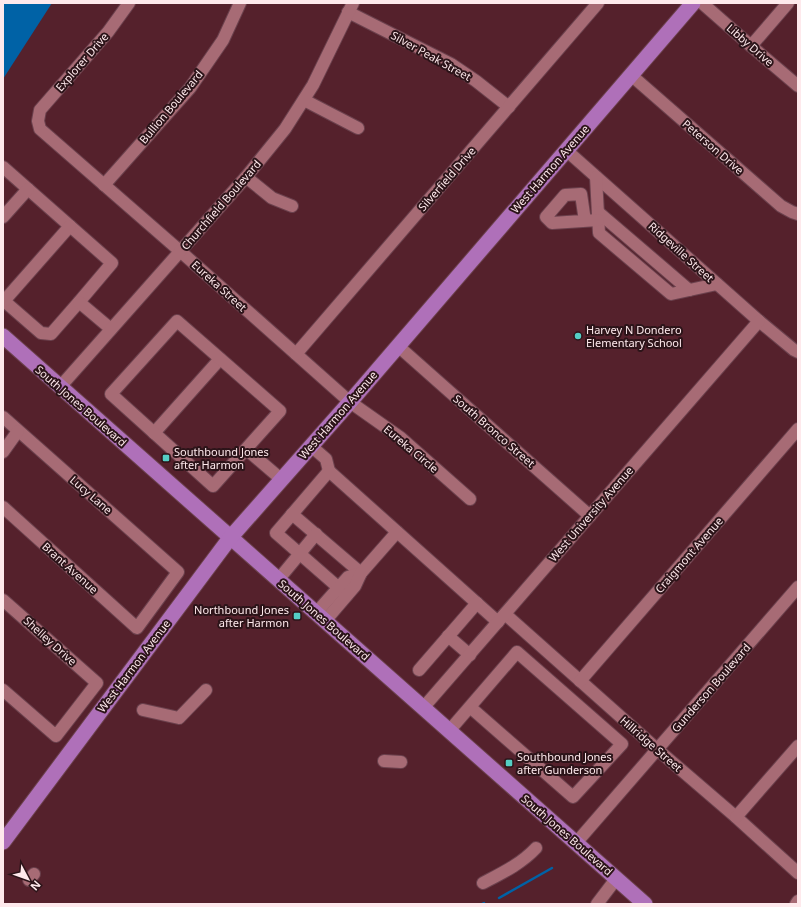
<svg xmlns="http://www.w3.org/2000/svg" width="801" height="907" font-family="'Noto Sans',sans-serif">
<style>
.water{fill:#0062a6}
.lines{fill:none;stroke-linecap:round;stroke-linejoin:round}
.stream{stroke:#0062a6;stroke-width:2.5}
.minor-casing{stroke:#6b414d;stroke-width:14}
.major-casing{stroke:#6b414d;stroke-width:17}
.minor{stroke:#a76b75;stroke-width:12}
.major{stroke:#af70b9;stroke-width:15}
.poi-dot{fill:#55cec5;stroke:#2c1419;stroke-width:1.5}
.labels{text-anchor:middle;stroke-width:4;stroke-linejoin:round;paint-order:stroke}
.street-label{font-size:11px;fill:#fee9ec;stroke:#2c1419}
.poi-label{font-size:11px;fill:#fee9ec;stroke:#2c1419;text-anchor:start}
</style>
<rect width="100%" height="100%" fill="#55212c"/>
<path class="water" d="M3,3H52L3,79Z"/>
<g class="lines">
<g class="stream">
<path d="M499,898L552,868"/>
<path d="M482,904L484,903"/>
</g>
<defs>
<g id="minor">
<path d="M129,3L108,32L40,110L38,121L40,129L180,251L350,402L401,438L470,499"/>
<path d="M702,3L751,46L798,86"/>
<path d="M348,12L451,64L476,81L509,107"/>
<path d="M751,46L788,3"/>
<path d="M631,75L781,206L792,212L798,214"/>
<path d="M304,100L358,128"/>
<path d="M566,150L759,321L794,350L798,352"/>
<path d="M3,167L112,263L79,302L51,334L41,333L3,300"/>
<path d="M246,177L272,198L292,206"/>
<path d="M596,177L599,233L671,294L717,284"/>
<path d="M104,185L190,88L223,40L240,3"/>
<path d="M598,212L689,290"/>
<path d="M3,217L28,189"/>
<path d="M585,221L581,194L565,195L546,217L552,223L598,220"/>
<path d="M4,301L70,226"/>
<path d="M79,302L111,329"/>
<path d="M398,346L590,516"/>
<path d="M296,354L598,3"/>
<path d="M60,387L246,177L285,129L313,85L353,3"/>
<path d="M3,417L178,572L137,628L3,507"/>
<path d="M154,433L220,359"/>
<path d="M311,446L326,459L329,471"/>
<path d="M246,449L213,486L111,394L177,321L280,411L246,449L281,479"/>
<path d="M3,452L18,431"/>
<path d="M292,514L361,573"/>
<path d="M278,580L316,534"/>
<path d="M347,595L276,533L329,471L498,622"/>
<path d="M3,600L97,683L56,736L3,690"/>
<path d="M316,613L348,577L361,573"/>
<path d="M505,614L658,750L736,817L798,873"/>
<path d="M325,621L355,586L361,573L397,532"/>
<path d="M448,636L470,655"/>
<path d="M419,670L477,603"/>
<path d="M580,681L798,429"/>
<path d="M423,708L759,321"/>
<path d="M143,710L179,718L206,690"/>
<path d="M449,731L517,652L622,744L573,797L470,707"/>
<path d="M384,761L401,762"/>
<path d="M736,817L798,746"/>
<path d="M576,843L798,587"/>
<path d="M29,880L34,874"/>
<path d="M483,883C502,873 521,864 536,848"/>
<path d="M597,904L616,879"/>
<path d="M796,904L798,901"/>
</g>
<g id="major">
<path d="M3,336L645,904"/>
<path d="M3,842L230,538L350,402L693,3"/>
</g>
</defs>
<use href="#minor" class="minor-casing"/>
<use href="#major" class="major-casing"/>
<use href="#minor" class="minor"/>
<use href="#major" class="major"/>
</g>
<g class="poi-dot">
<circle cx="578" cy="336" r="4"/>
<rect x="162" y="454" width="8" height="8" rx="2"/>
<rect x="293" y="612" width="8" height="8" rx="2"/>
<rect x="505" y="759" width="8" height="8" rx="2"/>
</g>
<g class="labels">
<g class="street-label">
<text transform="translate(750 45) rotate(41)" y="4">Libby Drive</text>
<text transform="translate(431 56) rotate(29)" y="4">Silver Peak Street</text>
<text transform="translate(82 62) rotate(-49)" y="4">Explorer Drive</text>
<text transform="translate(171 107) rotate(-50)" y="4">Bullion Boulevard</text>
<text transform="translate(713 147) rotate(41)" y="4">Peterson Drive</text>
<text transform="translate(550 169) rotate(-49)" y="4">West Harmon Avenue</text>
<text transform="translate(447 179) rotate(-49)" y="4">Silverfield Drive</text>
<text transform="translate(221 205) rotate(-49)" y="4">Churchfield Boulevard</text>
<text transform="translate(681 252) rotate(42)" y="4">Ridgeville Street</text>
<text transform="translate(219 286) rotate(42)" y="4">Eureka Street</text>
<text transform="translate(81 406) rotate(41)" y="4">South Jones Boulevard</text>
<text transform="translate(338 415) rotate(-49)" y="4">West Harmon Avenue</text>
<text transform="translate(494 431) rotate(41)" y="4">South Bronco Street</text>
<text transform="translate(411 449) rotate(40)" y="4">Eureka Circle</text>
<text transform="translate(91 495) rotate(41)" y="4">Lucy Lane</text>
<text transform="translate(591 514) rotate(-49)" y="4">West University Avenue</text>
<text transform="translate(689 555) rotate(-49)" y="4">Craigmont Avenue</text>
<text transform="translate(70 568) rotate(42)" y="4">Brant Avenue</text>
<text transform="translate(324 620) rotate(41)" y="4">South Jones Boulevard</text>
<text transform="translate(50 641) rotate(42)" y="4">Shelley Drive</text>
<text transform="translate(134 666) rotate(-53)" y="4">West Harmon Avenue</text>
<text transform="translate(711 688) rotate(-49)" y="4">Gunderson Boulevard</text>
<text transform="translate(651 744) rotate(41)" y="4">Hillridge Street</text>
<text transform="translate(567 835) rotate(41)" y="4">South Jones Boulevard</text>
</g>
<g class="poi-label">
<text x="586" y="334">Harvey N Dondero<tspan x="586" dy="13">Elementary School</tspan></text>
<text x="174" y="456">Southbound Jones<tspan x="174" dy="13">after Harmon</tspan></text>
<text x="289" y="614" text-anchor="end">Northbound Jones<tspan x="289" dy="13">after Harmon</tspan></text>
<text x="517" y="761">Southbound Jones<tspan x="517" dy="13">after Gunderson</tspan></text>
</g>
</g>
<rect width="801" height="907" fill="none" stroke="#fee9ec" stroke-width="8"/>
<g transform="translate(28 879) rotate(131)" stroke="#2c1419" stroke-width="3" paint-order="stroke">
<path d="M0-3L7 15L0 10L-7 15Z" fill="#fee9ec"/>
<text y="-6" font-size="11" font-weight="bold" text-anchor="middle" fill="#fee9ec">N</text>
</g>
</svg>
